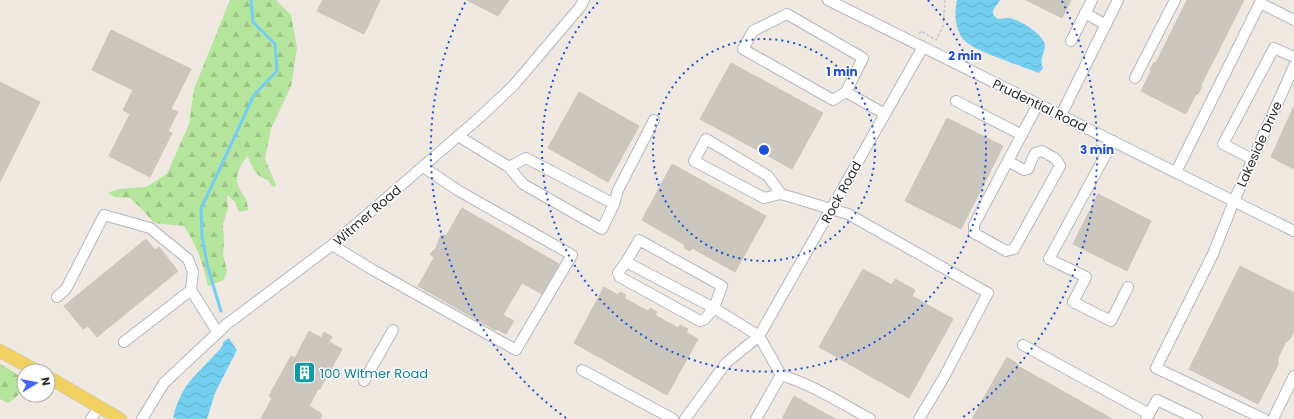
<svg xmlns="http://www.w3.org/2000/svg" width="1294" height="419" font-family="Poppins,sans-serif">
<style>
.forest{fill:url(#forest-firs)}
.water{fill:url(#water-waves)}
.lines{fill:none;stroke-linecap:round;stroke-linejoin:round}
.stream{stroke:#75cff0;stroke-width:3}
.building{fill:#cbc7bf;stroke:#cbc5ba}
.minor-casing{stroke:#b4b7c1;stroke-width:12}
.major-casing{stroke:#c9c9c9;stroke-width:14}
.path{stroke:#c9c9c9;stroke-width:1.5;stroke-dasharray:3 2;stroke-linecap:butt}
.minor{stroke:#fff;stroke-width:10}
.major{stroke:#f2d163;stroke-width:13}
.ring{fill:none;stroke:#1d4ed8;stroke-width:2;stroke-dasharray:2 4}
.labels{text-anchor:middle;stroke-width:3;stroke-linejoin:round;paint-order:stroke}
.street-label{font-size:13px;fill:#2e2e2e;stroke:#fff}
.culture-label{font-size:13px;fill:#0d838f;stroke:#fff;text-anchor:start}
.centre{fill:#1d4ed8;stroke:#fff;stroke-width:2}
.ring-label{font-size:12px;text-anchor:middle;font-weight:bold;fill:#1d4ed8;stroke:#fff;stroke-width:3;stroke-linejoin:round;paint-order:stroke}
</style>
<defs>
<pattern id="forest-firs" width="22" height="20" patternUnits="userSpaceOnUse"><rect width="22" height="20" fill="#b6e59e"/><path d="M5 1l3.5 6h-7zM16 11l3.5 6h-7z" fill="#9dc588"/></pattern>
<pattern id="water-waves" width="16" height="10" patternUnits="userSpaceOnUse"><rect width="16" height="10" fill="#75cff0"/><path d="M0 5q4-4 8 0t8 0" fill="none" stroke="#66b2ce"/></pattern>
</defs>
<rect width="100%" height="100%" fill="#efe9e1"/>
<g class="forest">
<path d="M230,0H276L291,15L297,48L291,86L271,129L265,159L276,185L274,187L272,186L268,180C253,175 254,167 247,156C240,166 233,177 240,190C246,199 247,199 248,210L239,212L235,202L227,195L228,208L223,224L224,242L223,254L227,271L224,280L208,286C203,263 197,246 184,226L154,223L142,209L130,198L115,197L108,193L118,189L146,187L167,174L189,124L194,89Z"/>
<path d="M0,364L12,371L23,379C24,393 18,396 8,403L0,399Z"/>
</g>
<g class="water">
<path d="M957,0H1000C997,7 987,12 998,19C1001,19 1004,18 1007,18C1017,17 1047,36 1045,47C1044,54 1039,60 1043,68L1039,73C1023,66 972,51 963,39C955,28 954,13 957,0Z"/>
<path d="M229,338L237,350L215,393L207,419H176L173,417C176,406 180,395 187,385C197,371 212,360 223,345V342Z"/>
</g>
<g class="lines">
<path class="stream" d="M221,311L208,268L202,237L201,209L254,95L277,71L275,44L253,22L251,0"/>
</g>
<g class="building">
<path d="M323,0H380L364,34L317,11Z"/>
<path d="M467,0H509L498,16Z"/>
<path d="M1026,0H1071L1062,18Z"/>
<path d="M1187,0H1244L1201,85L1202,86L1198,94H1196L1186,114L1141,91L1151,71L1150,70L1154,62L1156,63Z"/>
<path d="M111,30L191,69L171,109L178,112L168,131L172,133L150,177L109,156L130,114L123,110L133,90L92,70Z"/>
<path d="M731,63L823,113L792,169L700,119Z"/>
<path d="M0,82L40,102L0,182Z"/>
<path d="M579,92L639,126L608,182L548,148Z"/>
<path d="M1294,106V169L1271,157Z"/>
<path d="M947,118L1003,146L961,229L905,201Z"/>
<path d="M672,164L766,216L735,272L692,248L690,251L684,248L685,245L642,220Z"/>
<path d="M1098,194L1151,221L1127,271L1073,244Z"/>
<path d="M462,208L559,264L542,294L522,283L503,315L514,321L506,334L496,329L495,330L418,286L434,258L430,254L436,248L441,235L446,236Z"/>
<path d="M146,239L155,250L159,247L178,271L97,337L88,326L83,329L64,306Z"/>
<path d="M1240,266L1294,293V331L1290,339L1285,343L1278,358V365L1258,404L1189,369Z"/>
<path d="M863,269L892,285L895,279L915,290L912,296L953,319L909,398L819,347Z"/>
<path d="M604,287L618,295L620,292L626,295L624,298L648,311L650,308L657,312L655,315L678,328L680,325L688,329L686,332L698,339L667,395L574,343Z"/>
<path d="M309,331L321,338L324,332L332,337L329,342L342,349L320,389H318L309,406L322,414L320,419H261L272,398L269,396L291,356L295,358Z"/>
<path d="M1007,357L1019,365L1018,366L1112,419H972Z"/>
<path d="M794,396L835,419H782Z"/>
</g>
<g class="lines">
<defs>
<g id="minor">
<path d="M828,0L1294,231"/>
<path d="M1085,13L1106,25"/>
<path d="M1071,41L1092,0"/>
<path d="M1135,78L1175,0"/>
<path d="M846,92L833,100L743,49L753,31L787,14L863,58L846,92L885,114"/>
<path d="M956,101L1022,135"/>
<path d="M1061,115L1118,0"/>
<path d="M458,136L509,167L523,184L602,229L614,204L526,158L509,167"/>
<path d="M1113,141L1049,259L1086,277L1073,302L1111,321L1128,287"/>
<path d="M1252,159L1223,144L1274,48L1294,57"/>
<path d="M1008,161L1024,170L1028,169L1035,153L1042,151L1056,159L1060,166L1014,249L1006,251L974,233V225L1038,104"/>
<path d="M1176,172L1260,3L1294,20"/>
<path d="M781,194L764,198L694,161L706,139L768,176L781,194L848,214L988,293L944,377L919,419"/>
<path d="M614,204L618,190L654,120"/>
<path d="M332,245L373,270L516,350L572,255L459,191L423,167"/>
<path d="M626,262L618,273L620,277L700,321L704,320L714,308L626,262L639,240L722,286L714,308L759,336L781,375L756,419"/>
<path d="M57,297L66,289L104,215L150,228L188,259L193,272L191,290L218,333"/>
<path d="M124,342L191,290"/>
<path d="M1023,345L1149,414"/>
<path d="M582,370L673,419"/>
<path d="M781,375C813,385 841,403 870,419"/>
<path d="M364,381L393,330"/>
<path d="M91,419L99,407"/>
<path d="M142,419L164,383L227,324L332,245L479,118L514,85L580,7L584,0"/>
<path d="M685,419L726,363L759,336L923,47"/>
<path d="M1146,419L1157,400L1197,419"/>
<path d="M1264,419L1156,368L1213,254L1234,201L1294,66"/>
<path d="M1273,419L1294,376"/>
</g>
<g id="major">
<path d="M0,351L37,371"/>
<path d="M48,377L120,419"/>
</g>
</defs>
<use href="#minor" class="minor-casing"/>
<use href="#major" class="major-casing"/>
<path class="path" d="M919,34L921,31L936,40L943,27L945,0"/>
<use href="#minor" class="minor"/>
<use href="#major" class="major"/>
</g>
<g class="ring">
<circle cx="764" cy="150" r="111"/>
<path d="M928 0A222 222 0 1 1 600 0"/>
<path d="M566 418A333 333 0 0 1 466 1M1062 1A333 333 0 0 1 962 418"/>
</g>
<defs>
<symbol id="building-square" viewBox="-11 -11 22 22"><rect x="-9" y="-9" width="18" height="18" rx="4" fill="#0f9aa8" stroke="#fff"/><path d="M-4-6H4V6H1V3H-1V6H-4ZM-2.5-4.3h1.7v1.8h-1.7ZM.8-4.3h1.7v1.8H.8ZM-2.5-1h1.7V.8h-1.7ZM.8-1h1.7V.8H.8Z" fill="#fff"/></symbol>
</defs>
<g fill-rule="evenodd">
<use href="#building-square" x="292" y="360" width="25" height="25"/>
</g>
<g class="labels">
<g class="street-label">
<text transform="translate(1040 105) rotate(26)" y="5">Prudential Road</text>
<text transform="translate(1259 144) rotate(-66)" y="5">Lakeside Drive</text>
<text transform="translate(841 192) rotate(-61)" y="5">Rock Road</text>
<text transform="translate(367 215) rotate(-41)" y="5">Witmer Road</text>
</g>
<g class="culture-label">
<text x="320" y="378">100 Witmer Road</text>
</g>
</g>
<circle cx="764" cy="150" r="6" class="centre"/>
<g class="ring-label">
<text x="965" y="60">2 min</text>
<text x="842" y="76">1 min</text>
<text x="1097" y="154">3 min</text>
</g>
<g transform="translate(36 383) rotate(80)"><circle r="19" fill="#ffffff" stroke="#ababab"/>
<path d="M0-3L7 15L0 10L-7 15Z" fill="#4264fb"/>
<text y="-6" font-size="11" font-weight="bold" text-anchor="middle" fill="#2e2e2e">N</text>
</g>
</svg>
